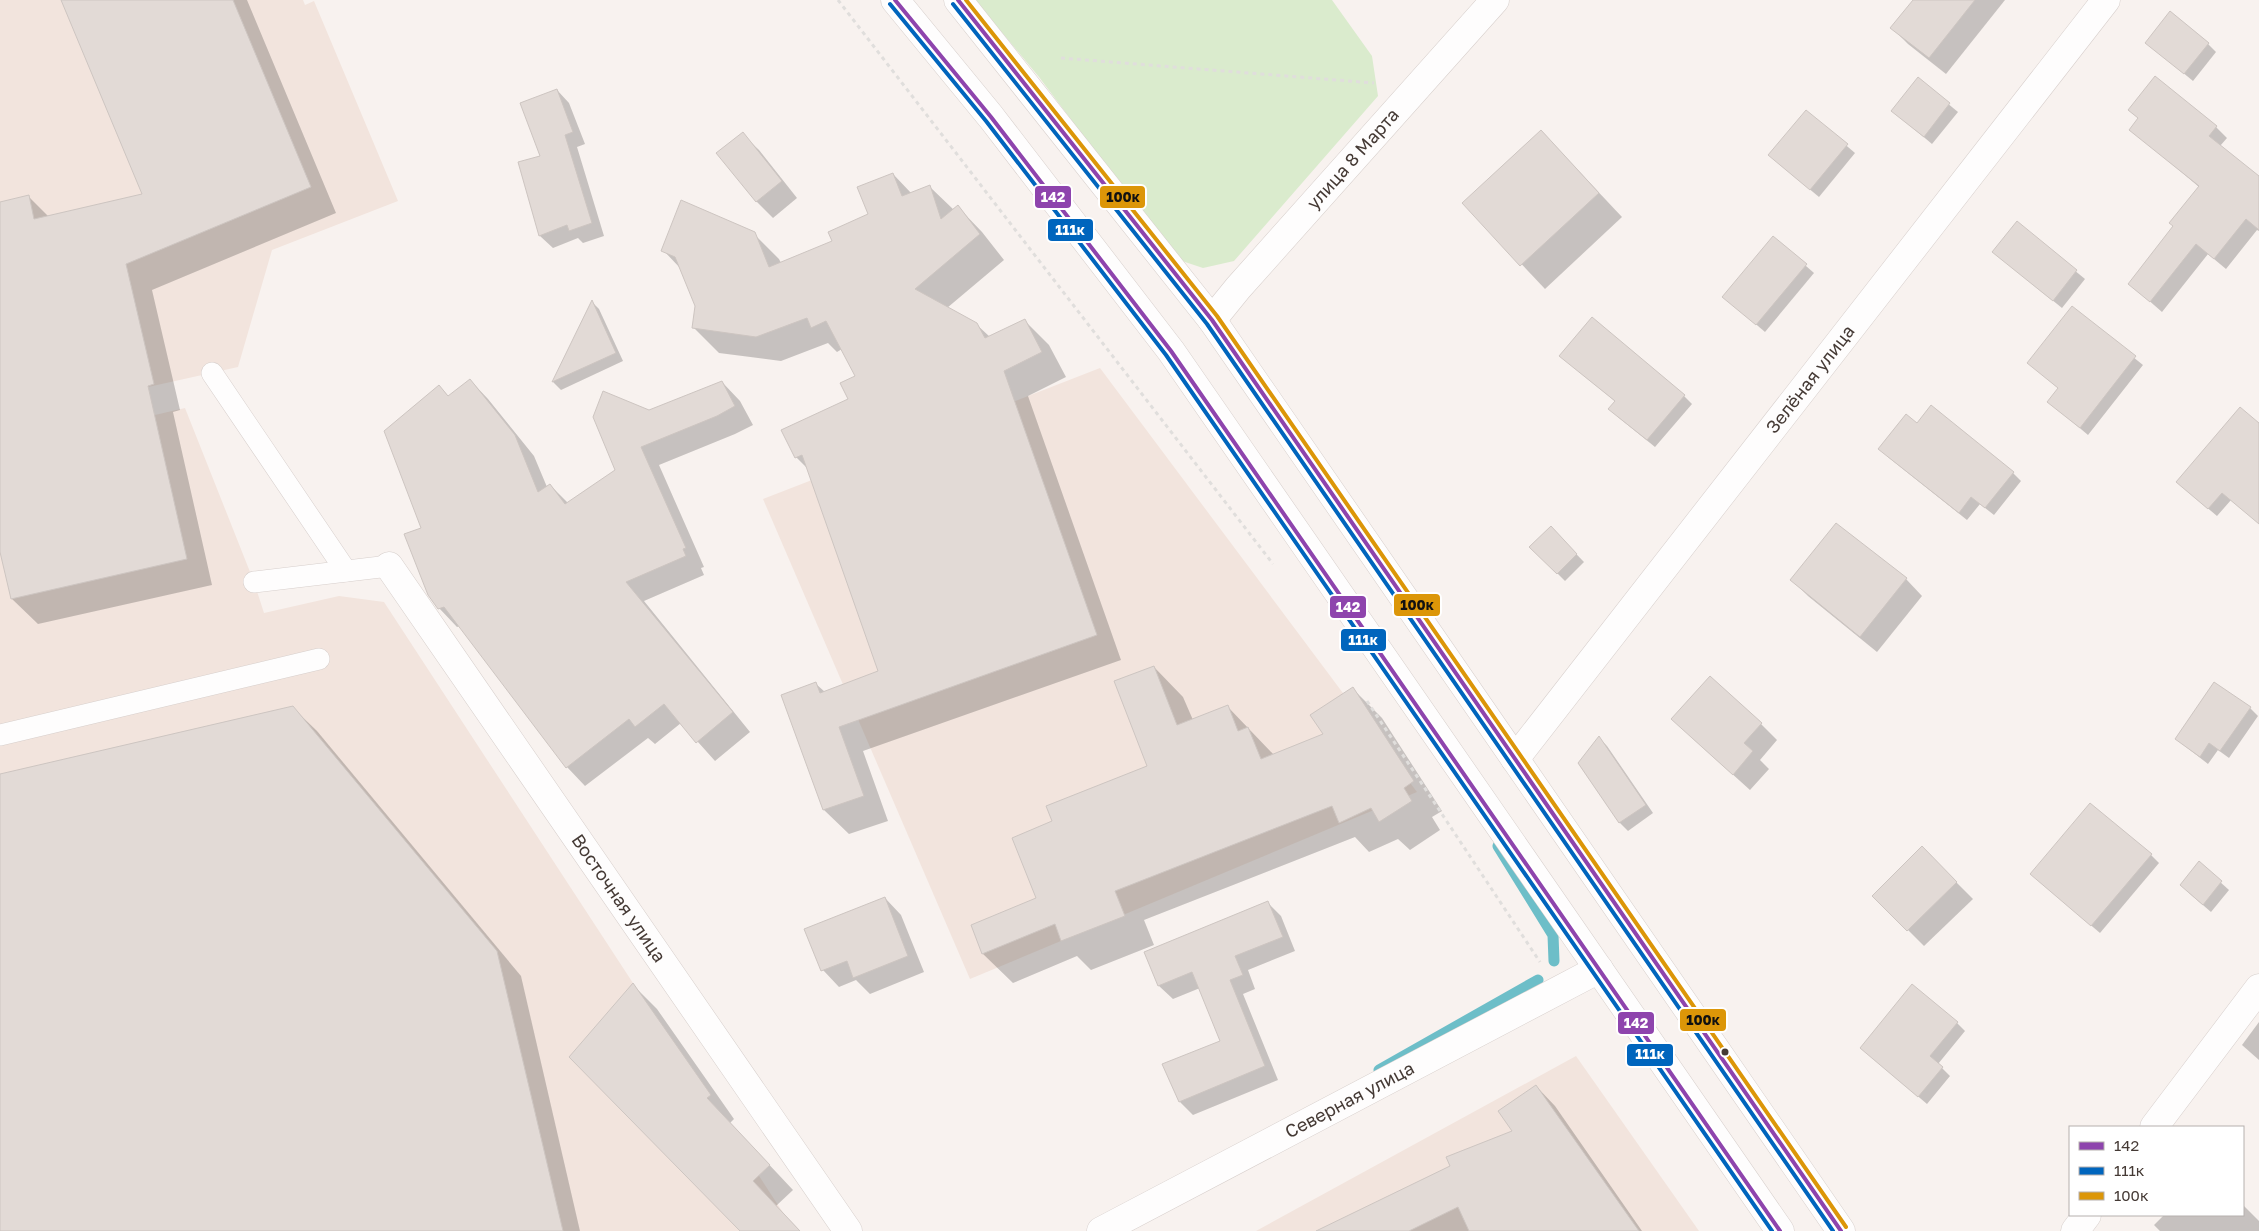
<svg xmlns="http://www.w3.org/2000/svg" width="2259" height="1231" font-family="'Golos Text',sans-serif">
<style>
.built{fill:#f2e4dd}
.green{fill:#daebcd}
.shadow{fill:#0003}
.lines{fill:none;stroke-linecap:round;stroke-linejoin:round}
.stream{stroke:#6dbec8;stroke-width:11}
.building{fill:#e2dad6;stroke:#cdc5c1}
.service-casing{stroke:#d7cfcc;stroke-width:22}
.minor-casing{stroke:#d7cfcc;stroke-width:29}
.secondary-casing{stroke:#d7cfcc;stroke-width:29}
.path{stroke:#e0dedc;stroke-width:3;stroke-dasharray:4 4;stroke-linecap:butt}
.service{stroke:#fefdfd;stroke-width:21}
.minor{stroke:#fefdfd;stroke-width:28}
.secondary{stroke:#fefdfd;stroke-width:28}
.bus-1-casing{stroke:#fff;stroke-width:8}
.bus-2-casing{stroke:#fff;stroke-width:8}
.bus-3-casing{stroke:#fff;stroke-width:8}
.bus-1{stroke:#8e44ad;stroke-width:4}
.bus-2{stroke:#0065bd;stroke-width:4}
.bus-3{stroke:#dc9608;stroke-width:4}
.bus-dot{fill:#453a35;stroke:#fff;stroke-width:2}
.labels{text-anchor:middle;stroke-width:4.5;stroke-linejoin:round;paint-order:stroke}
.street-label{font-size:18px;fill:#453a35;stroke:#fff}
.line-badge{stroke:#fff;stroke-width:2}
.badge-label{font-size:14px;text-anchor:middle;font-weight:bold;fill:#fff}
.pale-badge-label{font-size:14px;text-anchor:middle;font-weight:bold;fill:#111}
</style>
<rect width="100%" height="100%" fill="#f8f2ef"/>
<g class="built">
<path d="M0,0H303L305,5L314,1L398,201L272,250L238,367L0,420Z"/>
<path d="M1100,368L1417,792L970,979L763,499Z"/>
<path d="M185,408L254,582L264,613L339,596L384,602L795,1231H0V451Z"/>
<path d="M1576,1056L1699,1231H1256Z"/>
</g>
<path class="green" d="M975,0H1332L1372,56L1378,96L1234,261L1203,268L1176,259L1039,77Z"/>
<g class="shadow">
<path d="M63,0H247L336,213L152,290L180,410L173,412L212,585L38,624L12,599L0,546V204L29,197L49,217L144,195Z"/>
<path d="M1914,0H2005L1946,74L1908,44L1892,28Z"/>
<path d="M2147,43L2208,44L2216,52L2193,81Z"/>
<path d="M1918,79L1958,112L1932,144L1901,118Z"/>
<path d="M557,90L569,103L585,144L577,147L604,236L583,243L578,238L553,248L540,236L520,163L542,156Z"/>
<path d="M2130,110L2216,127L2227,138L2220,146L2259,178V231L2257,230L2226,269L2208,254L2162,312L2130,284L2174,226L2199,187L2131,129L2139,119Z"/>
<path d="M1806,111L1855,153L1819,197L1778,163Z"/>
<path d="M1541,131L1622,217L1545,289L1464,203Z"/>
<path d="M742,134L759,150L797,198L773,218L757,202L718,153Z"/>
<path d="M893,174L912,194L930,187L954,210L958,207L982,232L1004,260L947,308L976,324L990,337L1025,321L1049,345L1066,377L1028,396L1121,660L863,751L888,821L849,834L824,810L816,684L825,692L880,672L808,469L796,457L783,430L850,399L856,376L842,349L837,352L828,343L781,361L719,353L694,328L696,306L681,269L663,250L754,234L779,259L781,263L834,242L870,215Z"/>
<path d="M2017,223L2085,279L2062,308L1993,252Z"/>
<path d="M1773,237L1814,273L1765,332L1724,297Z"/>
<path d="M592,302L599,309L623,361L561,390L553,382Z"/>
<path d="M2072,308L2143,365L2088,435L2049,402L2059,389L2029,363Z"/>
<path d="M1569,363L1684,396L1692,404L1655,447L1618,417L1616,402Z"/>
<path d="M470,380L488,399L534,456L547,487L550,485L568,503L616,470L649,412L722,382L740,401L753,425L735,434L659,465L704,567L701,568L704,575L644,601L750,732L715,761L681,723L655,744L648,738L585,786L567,767L460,626L457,627L439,608L422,528L439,386L449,397Z"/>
<path d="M1917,425L2013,473L2021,481L1994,515L1980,504L1967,520L1888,457Z"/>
<path d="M2259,425V523L2231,500L2217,516L2186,490Z"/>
<path d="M1551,528L1584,562L1565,581L1531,547Z"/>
<path d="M1906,579L1922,596L1877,652L1808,596L1792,580Z"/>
<path d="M1154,667L1183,697L1193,720L1227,706L1274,755L1324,735L1353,689L1382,718L1442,811L1432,817L1440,830L1410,850L1398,839L1369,852L1355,837L1144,920L1154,945L1091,970L1077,956L1013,983L983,954L972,926L1037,899L1054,822L1149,767Z"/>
<path d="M292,707L317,731L521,976L580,1231H0V776Z"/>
<path d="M2250,708L2258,716L2229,758L2218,750L2208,764L2176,739Z"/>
<path d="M1761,724L1777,740L1760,760L1769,769L1750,790L1689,735Z"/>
<path d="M1599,738L1607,746L1653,813L1628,831L1620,823L1579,764Z"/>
<path d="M1922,848L1973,899L1924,946L1874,896Z"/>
<path d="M2151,855L2159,863L2100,933L2040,882Z"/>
<path d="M2199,863L2229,890L2211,912L2189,893Z"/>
<path d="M885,898L901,915L924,972L870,994L856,980L839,987L823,970L806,929Z"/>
<path d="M1268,903L1281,916L1295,951L1248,970L1255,989L1243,994L1278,1080L1193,1115L1180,1102L1221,1041L1200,988L1173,999L1159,986L1146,952Z"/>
<path d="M633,985L657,1009L734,1119L730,1123L793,1190L776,1206L800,1231H741Z"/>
<path d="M2259,1022V1060L2242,1045Z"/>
<path d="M1957,1023L1965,1031L1938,1064L1950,1076L1927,1104L1861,1048Z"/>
<path d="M1536,1086L1555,1106L1642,1231H1319L1451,1166L1514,1131Z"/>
<path d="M2243,1205L2259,1221V1231H2160L2154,1225L2164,1215H2243Z"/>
</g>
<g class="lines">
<g class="stream">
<path d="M1498,846L1553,935L1554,961"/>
<path d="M1379,1070L1538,980"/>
</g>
</g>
<g class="building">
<path d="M61,0H233L311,187L126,264L154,384L148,386L187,559L11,599L0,552V202L29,195L34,219L142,194Z"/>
<path d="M1913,0H1975L1929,58L1890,28Z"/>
<path d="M2170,11L2209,43L2184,74L2145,43Z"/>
<path d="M2155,76L2217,126L2209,136L2259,176V230L2246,219L2214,259L2196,244L2150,302L2128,284L2173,226L2169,223L2199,186L2129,130L2138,118L2128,110Z"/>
<path d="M1918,77L1950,103L1924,137L1891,111Z"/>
<path d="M557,89L573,132L565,135L592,223L569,231L567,225L539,236L518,162L540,156L520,103Z"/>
<path d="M1806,110L1848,144L1810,190L1768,155Z"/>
<path d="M1541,130L1599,193L1520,266L1462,203Z"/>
<path d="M743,132L782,181L756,202L716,153Z"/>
<path d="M893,173L902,196L930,185L941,219L958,205L980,234L915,289L977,323L985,338L1025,319L1042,352L1004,371L1097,635L839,727L864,796L823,810L781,695L816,682L820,693L878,671L802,455L795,458L781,430L848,399L840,383L855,376L826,321L811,328L807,318L756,337L692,328L695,306L675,257L661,251L681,200L755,232L769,267L832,241L828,232L868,214L857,187Z"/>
<path d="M2017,221L2077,270L2053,301L1992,252Z"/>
<path d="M1773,236L1807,264L1756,325L1722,297Z"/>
<path d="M592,300L616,353L552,382Z"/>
<path d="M2072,306L2136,356L2080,428L2047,402L2058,388L2027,363Z"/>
<path d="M1592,317L1685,395L1647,440L1608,409L1615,401L1559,356Z"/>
<path d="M470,379L515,435L538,492L550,484L565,504L615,470L593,417L603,391L649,410L722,381L735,406L717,416L641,447L686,548L683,549L686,556L626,582L733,712L696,743L664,704L635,727L629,719L566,768L444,607L438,609L428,595L404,534L421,528L384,431L439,385L448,396Z"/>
<path d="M1931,405L2014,472L1985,508L1971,497L1959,513L1878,449L1906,414L1917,423Z"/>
<path d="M2240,407L2259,423V524L2222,493L2208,509L2176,482Z"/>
<path d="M1836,523L1907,578L1860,637L1790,580Z"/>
<path d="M1551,526L1577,554L1557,574L1529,547Z"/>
<path d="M1154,666L1177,725L1228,705L1238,731L1248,727L1261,759L1323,734L1310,715L1353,687L1414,781L1404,788L1412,801L1379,822L1371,808L1339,823L1332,806L1115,891L1125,916L1061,941L1055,924L982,954L971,925L1036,898L1012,838L1052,821L1046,806L1147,766L1114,681Z"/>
<path d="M1710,676L1762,723L1744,743L1753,751L1733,775L1671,719Z"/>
<path d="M2214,682L2251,707L2220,751L2209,743L2200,757L2175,739Z"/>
<path d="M293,706L497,951L563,1231H0V774Z"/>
<path d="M1599,736L1646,805L1619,823L1578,763Z"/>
<path d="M2090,803L2152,854L2091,926L2030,874Z"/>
<path d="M1922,846L1957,882L1907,931L1872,896Z"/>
<path d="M2199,861L2222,881L2203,905L2180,885Z"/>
<path d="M885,897L908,956L853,978L847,961L821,971L804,929Z"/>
<path d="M1268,901L1283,937L1235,956L1243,975L1230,980L1265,1066L1179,1102L1162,1064L1220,1041L1192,972L1158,986L1144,952Z"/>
<path d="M633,983L711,1095L707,1098L770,1165L753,1181L800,1231H740L569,1057Z"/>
<path d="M1912,984L1958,1022L1930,1056L1943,1067L1918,1097L1860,1048Z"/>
<path d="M1536,1085L1639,1231H1469L1458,1207L1409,1231H1316L1450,1166L1446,1157L1512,1131L1498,1111Z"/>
</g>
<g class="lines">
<defs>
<g id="service">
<path d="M212,373L346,571"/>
<path d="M254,582L389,566"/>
<path d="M0,735L319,659"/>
</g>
<g id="minor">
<path id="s1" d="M1212,320L1238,288L1495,0"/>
<path id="s2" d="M389,566L848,1231"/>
<path id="s3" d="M1515,759L2106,0"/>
<path d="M2154,1127L2259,988"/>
<path id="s4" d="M1101,1231L1599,969"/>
<path d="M2075,1231L2087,1215"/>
</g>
<g id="secondary">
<path d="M895,0L991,117L1171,351L1780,1231"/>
<path d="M958,0L1212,320L1841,1231"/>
</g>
</defs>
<use href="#service" class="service-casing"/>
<use href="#minor" class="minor-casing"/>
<use href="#secondary" class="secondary-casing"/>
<g class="path">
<path d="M838,0L1273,564"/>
<path d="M1061,58L1374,83"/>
<path d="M1367,701L1540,962"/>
</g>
<use href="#service" class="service"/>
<use href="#minor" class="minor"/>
<use href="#secondary" class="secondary"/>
<defs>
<g id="bus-1">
<path d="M895,0L991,117L1171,351L1780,1231"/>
<path d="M958,0L1212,320L1841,1231"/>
</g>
<g id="bus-2">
<path d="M890,4L986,121L1166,355L1772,1231"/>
<path d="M953,4L1207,324L1833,1231"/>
</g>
<path id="bus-3" d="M966,0L1217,316L1846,1227"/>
</defs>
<use href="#bus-1" class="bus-1-casing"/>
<use href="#bus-2" class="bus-2-casing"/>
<use href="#bus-3" class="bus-3-casing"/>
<use href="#bus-1" class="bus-1"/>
<use href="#bus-2" class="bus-2"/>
<use href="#bus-3" class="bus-3"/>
</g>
<circle class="bus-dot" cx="1725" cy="1052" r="4.5"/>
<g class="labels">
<g class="street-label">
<text dy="6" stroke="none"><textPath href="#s1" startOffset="214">улица 8 Марта</textPath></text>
<text dy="6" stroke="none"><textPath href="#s3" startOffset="481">Зелёная улица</textPath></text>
<text dy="6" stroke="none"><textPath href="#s2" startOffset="404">Восточная улица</textPath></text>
<text dy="6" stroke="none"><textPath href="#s4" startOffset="281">Северная улица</textPath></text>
</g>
</g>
<g class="line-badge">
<rect x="1099" y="185" width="47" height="24" rx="5" fill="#dc9608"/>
<rect x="1034" y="185" width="38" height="24" rx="5" fill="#8e44ad"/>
<rect x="1047" y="218" width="47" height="24" rx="5" fill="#0065bd"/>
<rect x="1393" y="593" width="48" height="24" rx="5" fill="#dc9608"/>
<rect x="1329" y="595" width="38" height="24" rx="5" fill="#8e44ad"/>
<rect x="1340" y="628" width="47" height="24" rx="5" fill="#0065bd"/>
<rect x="1679" y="1008" width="48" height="24" rx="5" fill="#dc9608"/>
<rect x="1617" y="1011" width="38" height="24" rx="5" fill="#8e44ad"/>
<rect x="1626" y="1043" width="48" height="24" rx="5" fill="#0065bd"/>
</g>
<g class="badge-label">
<text x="1053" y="202">142</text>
<text x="1070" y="235">111к</text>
<text x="1348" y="612">142</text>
<text x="1363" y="645">111к</text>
<text x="1636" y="1028">142</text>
<text x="1650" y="1059">111к</text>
</g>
<g class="pale-badge-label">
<text x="1123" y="202">100к</text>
<text x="1417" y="610">100к</text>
<text x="1703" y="1025">100к</text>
</g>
<rect x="2069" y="1126" width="175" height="90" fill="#ffffff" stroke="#b5b0ae"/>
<rect x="2079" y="1142" width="25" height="8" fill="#8e44ad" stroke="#b5b0ae"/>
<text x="2114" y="1151" font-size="15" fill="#453a35">142</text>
<rect x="2079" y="1167" width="25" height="8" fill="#0065bd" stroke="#b5b0ae"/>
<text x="2114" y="1176" font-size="15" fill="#453a35">111к</text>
<rect x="2079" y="1192" width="25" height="8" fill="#dc9608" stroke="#b5b0ae"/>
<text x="2114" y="1201" font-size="15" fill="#453a35">100к</text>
</svg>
